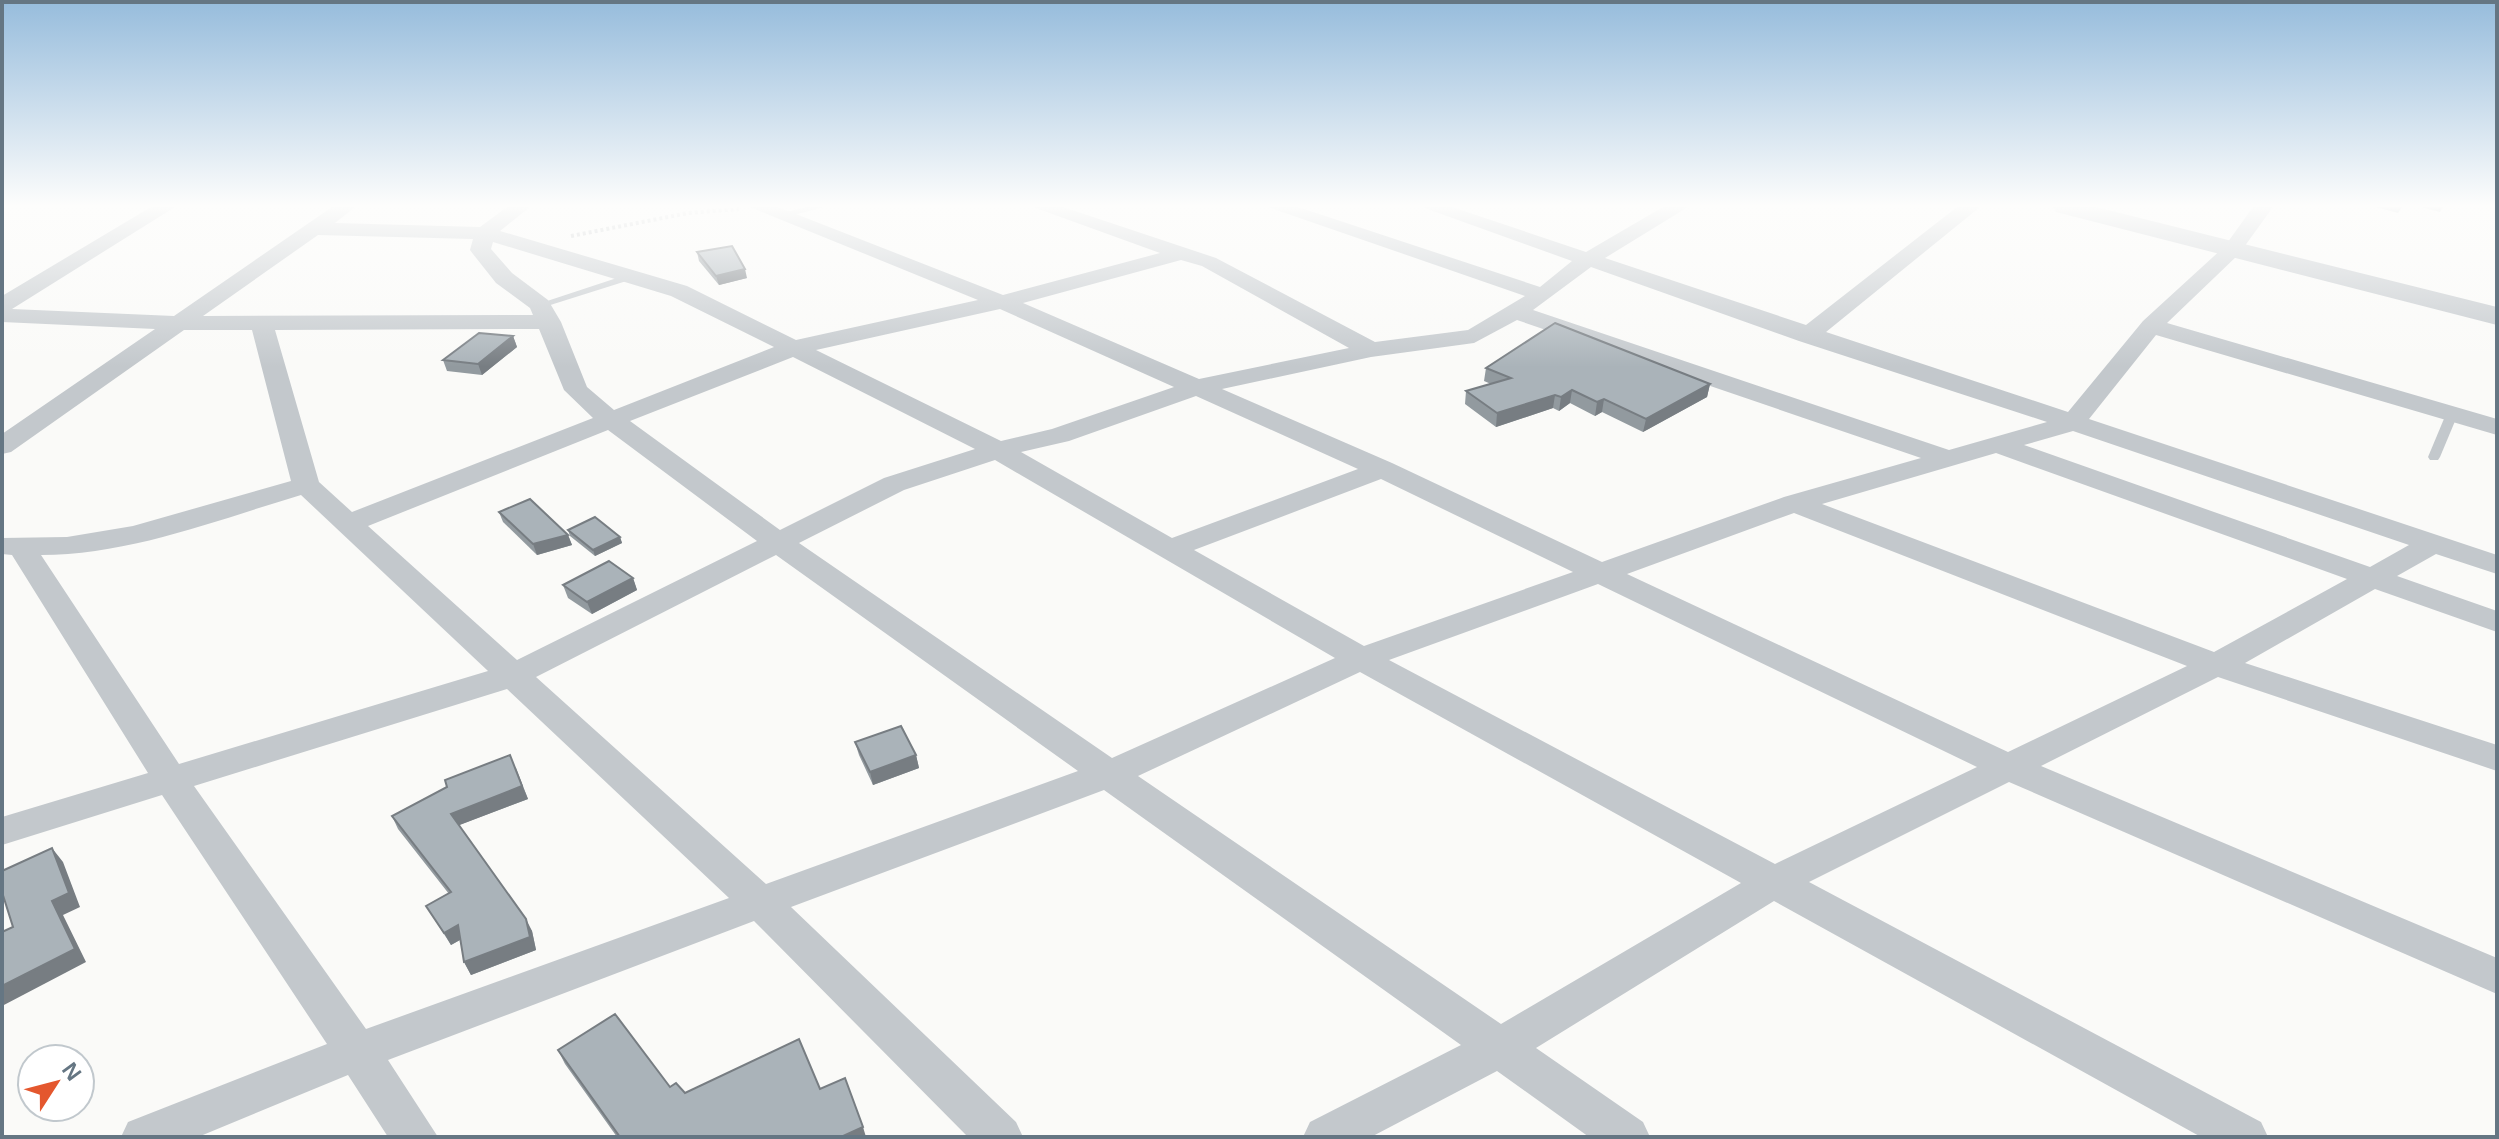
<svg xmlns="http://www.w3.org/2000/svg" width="2499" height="1139" font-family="Helvetica,sans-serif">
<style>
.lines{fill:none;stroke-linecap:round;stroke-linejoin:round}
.path{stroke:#bbbfc2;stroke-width:4;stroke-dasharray:3 3;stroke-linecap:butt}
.service{fill:#c3c8cc;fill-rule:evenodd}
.minor{fill:#c3c8cc;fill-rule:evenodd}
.tertiary{fill:#c3c8cc;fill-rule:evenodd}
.wall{fill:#929a9f}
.shaded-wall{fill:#777d82}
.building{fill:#aab3b9;stroke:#777d82;stroke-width:2}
</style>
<rect width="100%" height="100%" fill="#fafaf8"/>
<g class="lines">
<path class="path" d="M571,236L688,213L739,209"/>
<g class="service">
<path d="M806,207H825L781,218L776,215Z"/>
<path d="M632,273L636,274V278L544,307L540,308L535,305Z"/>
<path d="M2452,410L2458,414L2440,457L2438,460H2430L2428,457L2446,414Z"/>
</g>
<path class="minor" d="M151,207H175L12,309L174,316L332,207H355L335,223L480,227L507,207H530L500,231L687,286L796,340L978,300L750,207H778L1003,295L1160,253L1033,207H1063L1216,258L1375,342L1468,330L1525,296L1268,207H1298L1540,287L1572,261L1422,207H1452L1586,252L1663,207H1688L1605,258L1806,325L1957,207H1980L1826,332L2068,412L2143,321L2225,246L2253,207H2273L2239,254L2167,323L2497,419V435L2156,335L2089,419L2497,555V574L2436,554L2397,576L2497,611V632L2375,589L2245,663L2497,745V771L2218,677L2041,766L2497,958V994L2009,782L1809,882L2261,1122L2268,1137H2201L1774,901L1536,1048L1643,1122L1650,1137H1589L1497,1071L1371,1137H1303L1310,1122L1461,1045L1104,790L791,907L1016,1122L1023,1137H968L754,921L388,1060L438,1137H388L348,1075L198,1137H121L128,1122L327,1044L162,795L2,845V817L148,773L12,555L2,554V538L67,537L133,526L291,481L252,330H184L11,452L2,454V434L155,329L2,322V296ZM318,235L473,239L470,250L473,254L496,283L530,308L533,315L203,316ZM493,242L671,296L774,347L614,410L587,387L561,322L548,300L512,273L491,249ZM1181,260L1202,266L1349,348L1199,379L1023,303ZM1591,267L1799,341L2047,422L1949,450L1533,310ZM1000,309L1174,387L1052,429L1001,441L816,350ZM1517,320L1921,458L1784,497L1602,562L1392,463L1222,389L1371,357L1474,343ZM539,329L564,390L593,418L352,512L319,482L275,330ZM793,357L975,449L884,478L780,530L630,421ZM1196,396L1358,469L1172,538L1021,452L1069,441ZM608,430L757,541L517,660L368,526ZM2073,431L2409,545L2370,567L2024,445ZM1996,453L2347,579L2214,652L1822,504ZM995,460L1335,658L1112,758L799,543L904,490ZM1381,479L1573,572L1364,646L1194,550ZM301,495L488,671L179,764L41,555C129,555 217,520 301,495ZM1794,513L2187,666L2008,752L1627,574ZM776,555L1078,771L766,884L536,677ZM1598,584L1977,767L1775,864L1389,660ZM1360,672L1741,883L1501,1024L1138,776ZM507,689L729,898L366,1029L194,786Z"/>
<path class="tertiary" d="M2053,207H2096L2497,307V325L2056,212Z"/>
</g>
<g class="wall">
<path d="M2376,207H2402L2398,213Z"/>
<path d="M2421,207H2443L2440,212Z"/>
<path d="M697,252L747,278L719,285L699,261Z"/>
<path d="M513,336L517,347L482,375L447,371L443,360Z"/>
<path d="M1486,368L1710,384L1707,397L1643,432L1602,412L1595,416L1570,403L1559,411L1553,408L1496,427L1465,404L1466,391L1491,384L1484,381Z"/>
<path d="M499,512L568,535L572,545L537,555L503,522Z"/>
<path d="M568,530L620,537L622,543L595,556L570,536Z"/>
<path d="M633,578L637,590L592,614L568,598L563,585Z"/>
<path d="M855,742L916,755L919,768L873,785L859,755Z"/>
<path d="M516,768L528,799L459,825L532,931L536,950L471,975L464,962L460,940L451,945L426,906L449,894L398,829L392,816Z"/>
<path d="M558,1050L670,1087L685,1093L820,1089L866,1137H617L565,1064Z"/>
</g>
<g class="shaded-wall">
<path d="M745,269L747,278L719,285L716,276Z"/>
<path d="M513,336L517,347L482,375L478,364Z"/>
<path d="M1710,384L1707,397L1643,432L1646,419Z"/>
<path d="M1572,390L1570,403L1559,411L1561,397Z"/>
<path d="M1555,395L1553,408L1496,427L1497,413Z"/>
<path d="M1604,399L1602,412L1595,416L1597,402Z"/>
<path d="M568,535L572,545L537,555L533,544Z"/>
<path d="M620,537L622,543L595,556L593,550Z"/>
<path d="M633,578L637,590L592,614L587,602Z"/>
<path d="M510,755L528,799L457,826L451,814Z"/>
<path d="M916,755L919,768L873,785L870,772Z"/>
<path d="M52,848L63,862L80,907L63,915L86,962L2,1006V986L52,901Z"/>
<path d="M526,919L532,931L536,950L471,975L464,962Z"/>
<path d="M458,925L465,937L451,945L444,933Z"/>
<path d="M863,1127L866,1137H841Z"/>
</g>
<g class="building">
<path d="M732,246L745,269L716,276L697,252Z"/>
<path d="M1555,323L1710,384L1646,419L1604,399L1597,402L1572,390L1561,397L1555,395L1497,413L1466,391L1511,378L1486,368Z"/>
<path d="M479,333L513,336L478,364L443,360Z"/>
<path d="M530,499L568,535L533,544L499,512Z"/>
<path d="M595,517L620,537L593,550L568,530Z"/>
<path d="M609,561L633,578L587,602L563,585Z"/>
<path d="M901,726L916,755L870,772L855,742Z"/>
<path d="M510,755L522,786L451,814L526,919L530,937L464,962L458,925L444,933L426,906L451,892L392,816L447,787L445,780Z"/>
<path d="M52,848L69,893L52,901L75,949L2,986V932L13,927L2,892V871Z"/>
<path d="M615,1014L670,1087L676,1083L685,1093L799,1039L820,1089L845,1078L863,1127L841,1137H620L558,1050Z"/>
</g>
<linearGradient id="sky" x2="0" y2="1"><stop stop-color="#96bcdc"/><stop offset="0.56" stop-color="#fdfdfc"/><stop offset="1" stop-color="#fdfdfc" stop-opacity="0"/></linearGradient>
<rect width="2499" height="367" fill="url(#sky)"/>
<rect width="2499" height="1139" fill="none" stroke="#657683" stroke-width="8"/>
<g transform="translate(56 1083) rotate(54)"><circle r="38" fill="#ffffff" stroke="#c1c8cd" stroke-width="2"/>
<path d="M0-6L14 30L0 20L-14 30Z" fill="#e4572e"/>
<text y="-12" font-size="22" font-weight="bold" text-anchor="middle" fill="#657683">N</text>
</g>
</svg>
